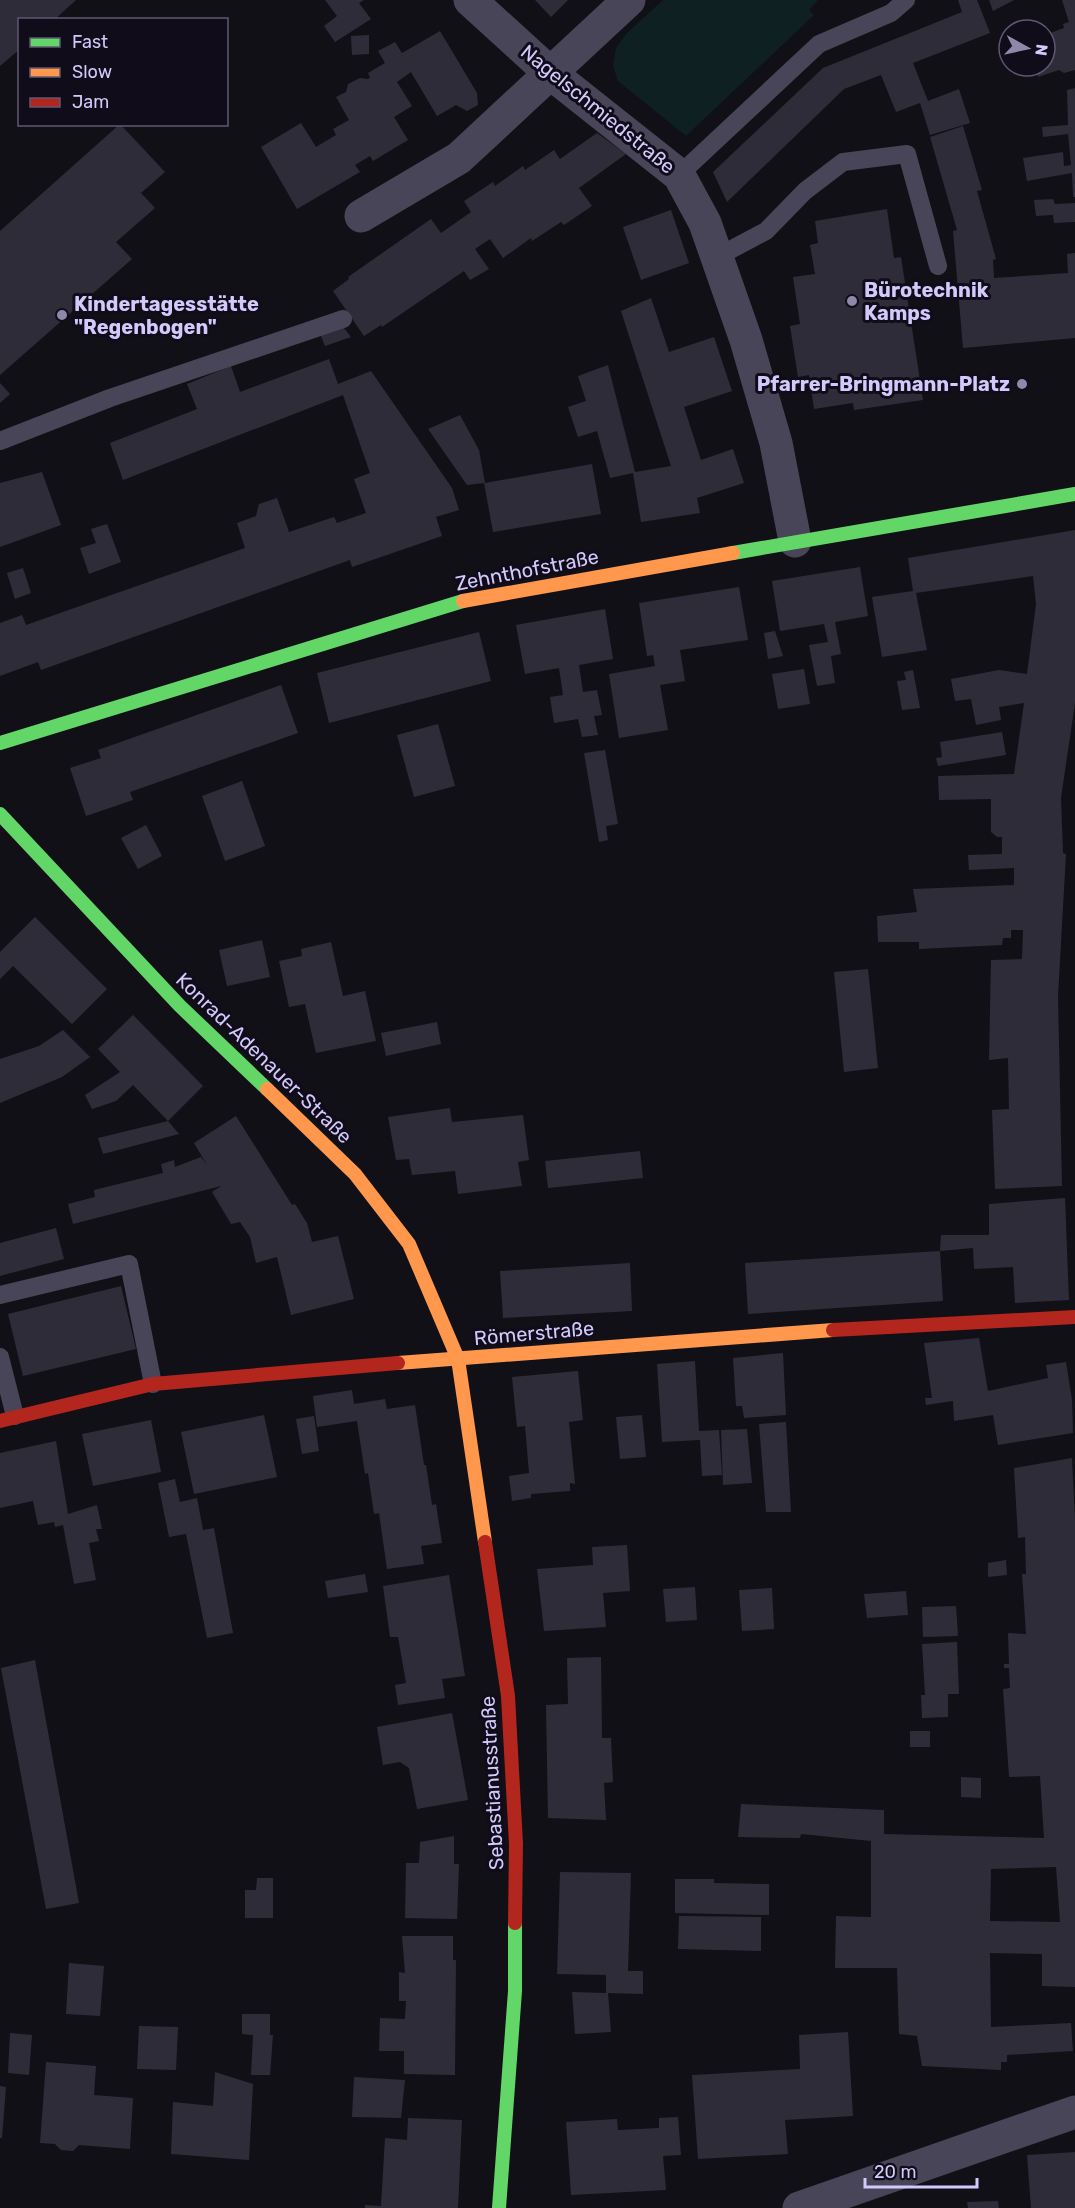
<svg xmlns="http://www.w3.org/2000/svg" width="1075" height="2208" font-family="Rubik,sans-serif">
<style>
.green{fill:#0f2022}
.building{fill:#2f2c3a;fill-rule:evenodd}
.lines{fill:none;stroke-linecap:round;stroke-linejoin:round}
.lane{stroke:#474557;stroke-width:18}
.street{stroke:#474557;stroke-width:33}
.fast{stroke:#63d668;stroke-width:14}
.slow{stroke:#ff974d;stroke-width:14}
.jam{stroke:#b3261e;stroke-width:14}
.poi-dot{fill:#9088ab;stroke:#100c1a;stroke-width:2}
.labels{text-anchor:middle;stroke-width:6;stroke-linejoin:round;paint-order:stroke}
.street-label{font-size:20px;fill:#d4c9fb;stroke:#100c1a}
.poi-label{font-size:20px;font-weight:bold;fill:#d4c9fb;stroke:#100c1a;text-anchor:start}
</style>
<rect width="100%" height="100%" fill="#111016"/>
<path class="green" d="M663,0H818L809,10L814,15L686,136L618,81L613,66L616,48L627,33Z"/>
<g class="building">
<path d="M0,0H76L54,20H20V49L0,66Z"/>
<path d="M325,0H364L359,3L371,19L335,42L324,26L337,16Z"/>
<path d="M535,0H568L551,17Z"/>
<path d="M958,0H977L990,33L913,63L928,101L959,89L970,123L930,135L920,103L896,112L881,75L844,89L727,202L713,172L823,68L962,12Z"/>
<path d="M989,0H1014L993,11Z"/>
<path d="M1062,0H1075V70L1064,73L1059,70L1038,77L1035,66H1045V35L1064,28L1063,24L1069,22Z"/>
<path d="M440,31L477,93L478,105L467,111L456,105L437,116L411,72L397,82L412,106L394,117L408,140L373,161L370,156L355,165L360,172L297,209L261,147L301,123L316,147L336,135L333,129L349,120L336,97L346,92L348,84L360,78L368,79L370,77L368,73L385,63L378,51L395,42L402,53Z"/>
<path d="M369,35V54L352,55L351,36Z"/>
<path d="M1075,88V197H1073L1072,173L1027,181L1023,158L1063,152L1064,166L1071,165L1068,134L1043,137L1042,127L1068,125L1067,90Z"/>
<path d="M120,124L165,172L141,193L155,208L116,242L132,259L0,375V231Z"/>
<path d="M963,126L982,190L977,191L996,259L993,260L994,278L1068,273L1067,254L1075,253V338L963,348L953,231L957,230L930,137Z"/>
<path d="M597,133L626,154L579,188L592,206L564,225L561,222L532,241L531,238L503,258L490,239L475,249L489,269L470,280L464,271L382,327L381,325L364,336L333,291L349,279L348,277L431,219L441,233L471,212L464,201L493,182L495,186L523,166L525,170L554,150L560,159Z"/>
<path d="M1053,199L1055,204L1075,203V222L1054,223L1053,215L1036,216L1034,200Z"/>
<path d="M887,209L894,258L901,257L923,400L854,410L853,403L814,409L809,375L798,377L790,326L800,324L793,277L815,274L810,245L818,243L815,221Z"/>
<path d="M671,210L689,263L641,280L623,227Z"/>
<path d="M651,298L669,352L714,337L732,391L684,407L701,460L733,449L744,483L697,498L700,513L641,522L633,473L610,478L597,431L578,437L568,407L586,401L578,376L608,365L635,472L671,466L621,311Z"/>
<path d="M340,323L351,337L325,346L319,331Z"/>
<path d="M329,359L338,384L371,371L452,488L459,510L436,517L442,536L352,567L350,560L41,670L38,662L0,676V623L22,615L26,625L245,548L237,523L256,516L259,504L277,498L289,532L334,517L337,523L366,513L354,479L370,473L343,395L123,480L110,443L197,409L187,384L231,366L240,392Z"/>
<path d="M0,383L10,394L0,403Z"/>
<path d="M460,415L479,450L485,483L592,464L601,514L493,532L484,483L467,485L428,429Z"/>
<path d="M42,472L61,525L0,547V483Z"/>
<path d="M107,524L121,562L89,574L80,548L96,543L91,529Z"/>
<path d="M1075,530V703L1061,798L1063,853L1066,854L1058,996L1062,1186L995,1189L992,1110L1009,1109L1008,1058L989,1060L991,960L1022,959L1023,930H1011V938H1003L1002,945L919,949V942H878L877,916L917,912L913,889L1014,885V868L969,870L968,855L1002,854V837H997L991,832V799L939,800L938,776L1014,774L1024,703L999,707L1001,720L976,725L971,699L955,701L951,679L999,670L1027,674L1036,604L1033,576L916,593L927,650L882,657L872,597L913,591L908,558Z"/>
<path d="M860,567L868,616L835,622L841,654L831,656L835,683L817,686L809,645L828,642L824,624L780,631L772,581Z"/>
<path d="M23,568L31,593L15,599L7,573Z"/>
<path d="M739,587L748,640L680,650L685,681L660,685L668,730L619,738L609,674L655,666L653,655L647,656L639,603Z"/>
<path d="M605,609L613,659L579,665L583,692L597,690L602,715L594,716L598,735L582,737L578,719L554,723L550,697L563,695L559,668L525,674L516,625Z"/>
<path d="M775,631L783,656L768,659L764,633Z"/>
<path d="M479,632L491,681L329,723L317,673Z"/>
<path d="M804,669L810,704L778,709L772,674Z"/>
<path d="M913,670L920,708L902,710L897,681L906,680L904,672Z"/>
<path d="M281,685L298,733L130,792L133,800L86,816L70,768L101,758L98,750Z"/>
<path d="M438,724L455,786L414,797L397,735Z"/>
<path d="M1002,732L1006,755L938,766L936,758L942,757L940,742Z"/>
<path d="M605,750L618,824L606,826L608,840L599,842L584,753Z"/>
<path d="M242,781L265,846L225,861L202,796Z"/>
<path d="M146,825L162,856L138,869L121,838Z"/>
<path d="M35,917L107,989L72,1024L13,966L0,979V952Z"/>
<path d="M262,940L270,977L227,986L219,950Z"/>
<path d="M331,942L343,996L365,991L376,1041L316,1053L305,1004L289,1007L279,961L302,956L301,949Z"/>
<path d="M868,969L878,1068L844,1072L834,972Z"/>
<path d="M133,1015L203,1086L168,1121L133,1085L116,1101L92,1109L85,1095L120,1072L98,1049Z"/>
<path d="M437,1022L441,1044L386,1056L381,1033Z"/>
<path d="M63,1030L90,1057L62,1077L0,1103V1059L39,1046Z"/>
<path d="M450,1108L452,1122L523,1115L529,1160L518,1162L522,1186L458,1194L455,1171L412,1175L409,1159L396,1160L388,1117Z"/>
<path d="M236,1116L292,1205L295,1204L307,1223L312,1242L338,1236L354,1299L291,1315L277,1257L256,1263L250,1237L240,1222L231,1224L212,1192L221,1186L73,1224L68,1204L95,1197L94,1190L163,1173L161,1164L174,1160L175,1167L201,1157L207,1165L194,1143Z"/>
<path d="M168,1121L179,1134L103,1154L98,1138Z"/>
<path d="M640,1151L643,1178L548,1188L545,1161Z"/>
<path d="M1065,1198L1069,1300L1015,1303L1013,1267L974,1269L973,1248L940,1251L941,1235H989V1204Z"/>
<path d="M56,1228L64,1259L0,1276V1243Z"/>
<path d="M940,1251L943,1301L748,1314L745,1263Z"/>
<path d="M630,1263L632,1311L503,1318L500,1271Z"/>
<path d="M121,1286L136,1349L23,1376L8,1314Z"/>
<path d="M979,1338L988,1391L1048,1378L1046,1365L1066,1362L1072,1400L1073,1433L998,1445L993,1415L954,1421L953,1401L926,1405L925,1398H932L924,1343Z"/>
<path d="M783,1353L786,1415L744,1418L742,1406H736L733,1358Z"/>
<path d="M695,1361L699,1431L719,1430L722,1475L702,1476L700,1440L662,1442L657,1364Z"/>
<path d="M578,1371L583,1420L569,1422L575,1484L570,1483V1491L531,1494V1498L512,1501L509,1476L529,1473L525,1426L517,1427L512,1377Z"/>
<path d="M352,1390L354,1404L385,1399L387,1409L415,1405L424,1465H426L432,1505L436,1504L442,1543L421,1546L424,1564L387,1569L379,1513L374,1514L368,1473L365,1474L357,1421L317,1427L313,1396Z"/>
<path d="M264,1415L277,1477L194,1494L181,1432Z"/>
<path d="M642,1415L646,1457L620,1459L616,1417Z"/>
<path d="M314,1416L319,1451L302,1454L296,1419Z"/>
<path d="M151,1420L161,1472L93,1486L82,1434Z"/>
<path d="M786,1422L791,1512H766L759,1424Z"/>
<path d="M747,1429L752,1483L723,1485L721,1430Z"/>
<path d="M56,1441L68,1514L97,1505L102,1529H96L99,1541L89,1543L96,1580L74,1584L63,1525L55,1527L54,1522L38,1525L33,1501L0,1508V1453Z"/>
<path d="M1072,1458L1075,1519V1987L1042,1986V1954L990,1953L991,2027L1071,2023L1073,2051L1007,2055V2062H1001V2070L922,2066L917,2036L899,2034L897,1968H835L836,1916L871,1917V1841L801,1834L800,1838L738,1837L741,1804L884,1810V1834L1044,1838L1040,1776L1009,1777L1003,1689L1010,1688L1009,1668H1004V1664H1009L1008,1633L1026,1634L1022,1574H1026L1025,1537L1018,1538L1014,1468ZM1056,1867L1060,1922L990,1921L991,1869Z"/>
<path d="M175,1479L180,1502L197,1498L203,1530L214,1528L233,1633L207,1638L186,1534L169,1537L158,1483Z"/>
<path d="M627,1545L630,1591L603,1593L606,1627L544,1631L537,1569L593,1565L592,1547Z"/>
<path d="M1006,1560L1007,1575L988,1577V1563Z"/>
<path d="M365,1574L368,1592L328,1598L325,1581Z"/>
<path d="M449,1575L465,1676L442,1679L445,1698L398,1705L395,1685L406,1683L398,1637H390L383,1586Z"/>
<path d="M695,1587L697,1620L666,1622L663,1589Z"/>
<path d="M772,1588L774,1629L742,1631L739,1590Z"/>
<path d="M906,1591L908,1615L867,1618L864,1594Z"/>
<path d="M956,1606L958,1636L923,1637L922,1607Z"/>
<path d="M957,1642L959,1694H948V1717L922,1718L921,1695H925L922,1644Z"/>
<path d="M601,1657L602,1738H611L613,1782L604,1783L606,1820L548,1818L546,1705L568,1704L567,1658Z"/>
<path d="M35,1660L79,1903L46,1909L1,1668Z"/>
<path d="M452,1713L468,1800L417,1809L409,1768L400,1762L383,1765L377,1727Z"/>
<rect x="910" y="1731" width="20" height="16"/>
<path d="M961,1777L981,1778V1798L961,1797Z"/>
<path d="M454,1836V1864H459L457,1919L405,1918L406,1863H419L420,1842Z"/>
<path d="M560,1872L631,1873L628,1971H643V1994L608,1993L611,2032L575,2034L572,1992L606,1993V1975L557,1974Z"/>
<path d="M257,1878H273V1918H245V1890H256Z"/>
<path d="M675,1879H714V1883L769,1884V1915L675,1913Z"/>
<path d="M679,1916L761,1917V1951L678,1949Z"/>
<path d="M402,1936H453V1960H456L455,2075L404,2074V2051H379L380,2018L405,2019L406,2001H399V1972L405,1973Z"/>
<path d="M69,1963L104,1966L100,2016L66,2014Z"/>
<path d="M242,2014H270V2035H273L270,2075H251L253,2035L242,2034Z"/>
<path d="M139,2026L178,2027L176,2070L137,2069Z"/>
<path d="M848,2032L853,2116L785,2120L788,2154L698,2159L692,2075L800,2069L799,2035Z"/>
<path d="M10,2033L32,2035L29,2075L8,2073Z"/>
<path d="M46,2062L96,2066L94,2095L133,2098L130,2149L79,2145L73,2151L61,2150L55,2144L40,2143Z"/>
<path d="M215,2072L253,2084L249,2160L171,2154L173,2102L213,2106Z"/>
<path d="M354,2077L405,2080L401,2118L352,2117Z"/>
<path d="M0,2086L6,2087L2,2138H0Z"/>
<path d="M678,2117L681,2155L663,2156L666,2190L571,2195L566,2122L617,2119L618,2130L659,2128V2118Z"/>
<path d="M408,2118L462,2120L458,2208H365V2205L381,2206L385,2138L407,2140Z"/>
<path d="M1075,2152V2208H1031L1027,2155Z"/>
<path d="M998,2201L999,2208H968L967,2202Z"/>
</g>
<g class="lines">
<g class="lane">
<path d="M679,175L819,44L891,13L906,0"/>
<path d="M717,257L766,231L805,191L843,162L907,154L938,266"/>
<path d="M0,441L110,398L343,319"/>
<path d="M0,1295L129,1264L153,1384"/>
<path d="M0,1357L15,1416"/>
</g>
<g class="street">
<path d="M470,0L549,72L679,175L705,223L746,340L776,443L795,541"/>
<path d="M361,216L459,158L629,0"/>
<path d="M799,2208L1075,2112"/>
</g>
<g class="fast">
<path d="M733,553L1075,494"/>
<path d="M0,743L463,601"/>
<path d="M0,814L180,1006L267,1089"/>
<path d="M499,2208L515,1991V1923"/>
</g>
<g class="slow">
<path d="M463,601L733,553"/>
<path d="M267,1089L355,1174L409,1244L458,1359L485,1542"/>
<path d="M398,1363L833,1330"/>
</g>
<g class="jam">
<path d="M833,1330L1075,1317"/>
<path d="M0,1421L153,1384L398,1363"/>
<path d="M485,1542L508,1696L516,1844L515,1923"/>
</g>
</g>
<g class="poi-dot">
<circle cx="852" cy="301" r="6"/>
<circle cx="62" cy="315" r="6"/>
<circle cx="1022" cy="384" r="6"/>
</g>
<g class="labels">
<g class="street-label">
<text transform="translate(598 109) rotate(39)" y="7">Nagelschmiedstraße</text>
<text transform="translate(527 570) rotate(-11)" y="7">Zehnthofstraße</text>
<text transform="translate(264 1058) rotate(44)" y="7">Konrad-Adenauer-Straße</text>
<text transform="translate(534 1333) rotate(-5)" y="7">Römerstraße</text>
<text transform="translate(492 1783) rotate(-93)" y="7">Sebastianusstraße</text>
</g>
<g class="poi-label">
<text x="864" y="297">Bürotechnik<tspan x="864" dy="23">Kamps</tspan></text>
<text x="74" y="311">Kindertagesstätte<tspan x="74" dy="23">"Regenbogen"</tspan></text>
<text x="1010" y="391" text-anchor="end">Pfarrer-Bringmann-Platz</text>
</g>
</g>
<rect x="18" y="18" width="210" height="108" fill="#100c1a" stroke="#5e5874" stroke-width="1.5"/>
<rect x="30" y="38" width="30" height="9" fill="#63d668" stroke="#5e5874" stroke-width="1.5"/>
<text x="72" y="48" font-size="18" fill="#d4c9fb">Fast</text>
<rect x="30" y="68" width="30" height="9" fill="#ff974d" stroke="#5e5874" stroke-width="1.5"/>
<text x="72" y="78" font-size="18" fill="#d4c9fb">Slow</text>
<rect x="30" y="98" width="30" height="9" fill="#b3261e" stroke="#5e5874" stroke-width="1.5"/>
<text x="72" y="108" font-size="18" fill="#d4c9fb">Jam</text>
<g transform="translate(1027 48) rotate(98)"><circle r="28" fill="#100c1a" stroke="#5e5874" stroke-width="1.5"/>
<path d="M0-4.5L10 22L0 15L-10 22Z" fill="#9088ab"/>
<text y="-9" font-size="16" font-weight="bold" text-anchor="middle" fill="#d4c9fb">N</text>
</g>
<path d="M865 2178v9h112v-9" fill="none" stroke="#d4c9fb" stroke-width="3"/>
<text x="874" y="2178" font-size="18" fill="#d4c9fb" stroke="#100c1a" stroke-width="4.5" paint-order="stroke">20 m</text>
</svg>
